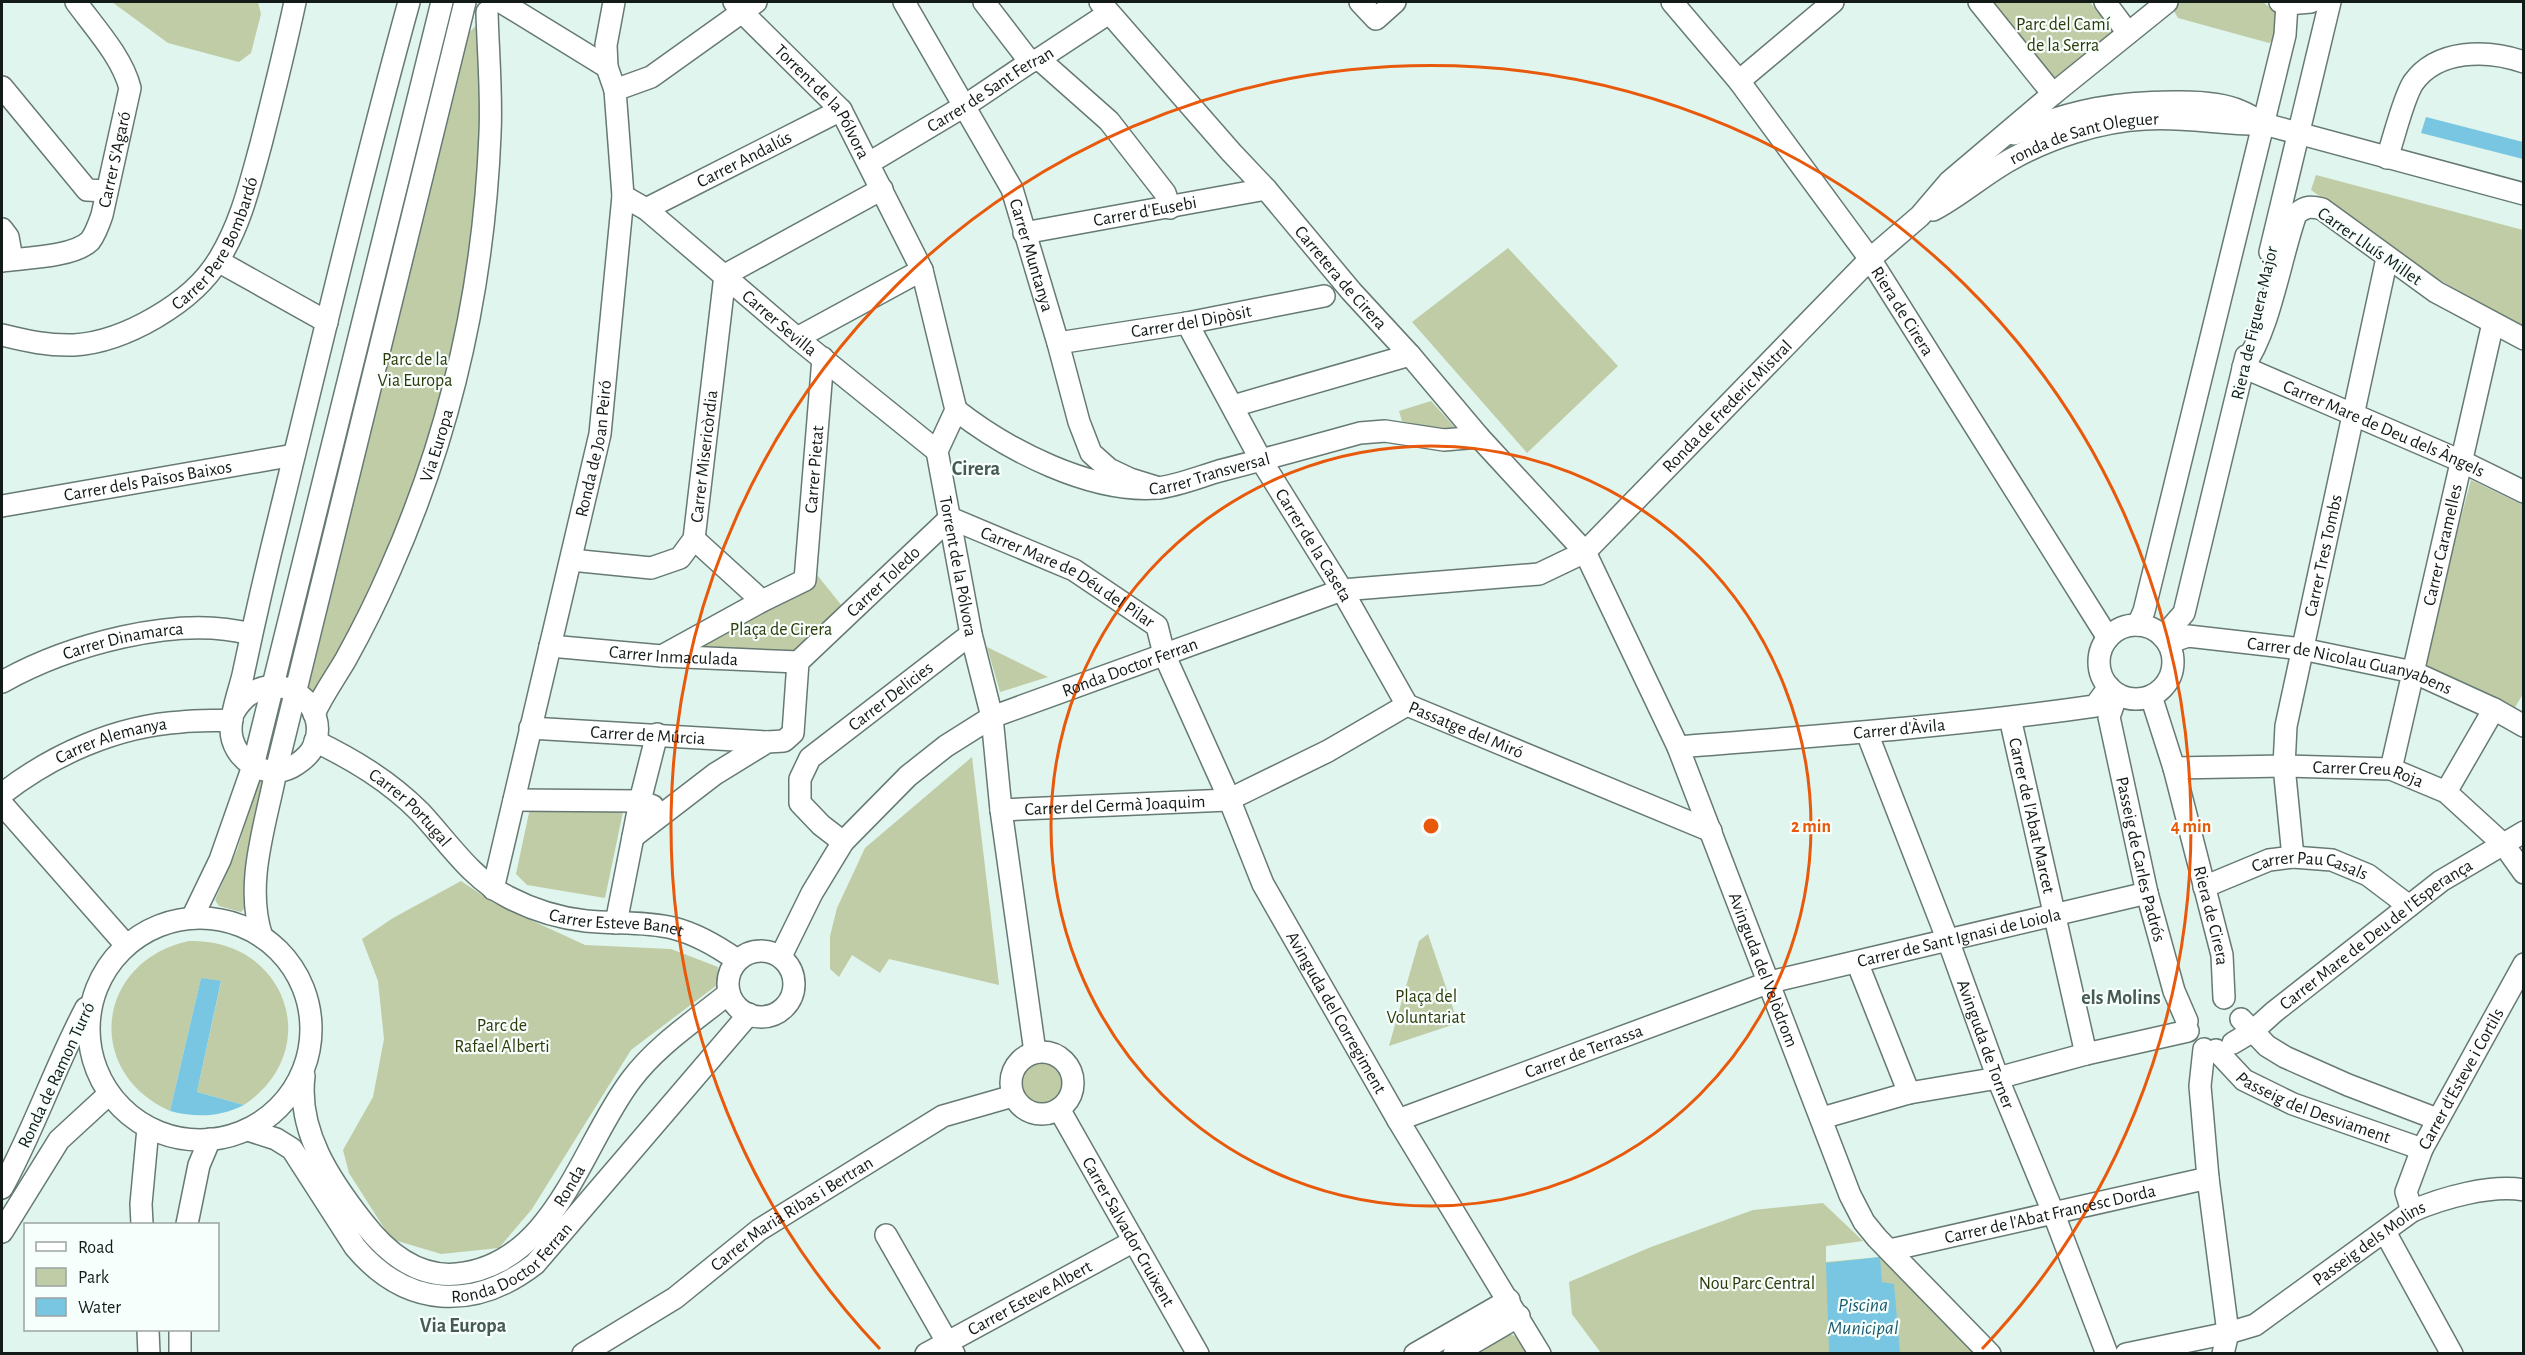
<svg xmlns="http://www.w3.org/2000/svg" width="2525" height="1355" font-family="'Alegreya Sans',sans-serif">
<style>
.green{fill:#c0cca6}
.water{fill:#78c6e2}
.lines{fill:none;stroke-linecap:round;stroke-linejoin:round}
.minor-casing{stroke:#667a73;stroke-width:24}
.minor{stroke:#fff;stroke-width:21}
.ring{fill:none;stroke:#e8590c;stroke-width:3}
.labels{text-anchor:middle;stroke-width:4.5;stroke-linejoin:round;paint-order:stroke}
.park-label{font-size:18px;fill:#2e3808;stroke:#f6fffc}
.street-label{font-size:18px;fill:#131b18;stroke:#f6fffc}
.neighbourhood-label{font-size:20px;font-weight:bold;fill:#475a53;stroke:#f6fffc}
.water-label{font-size:20px;font-style:italic;fill:#1c5b6f;stroke:#f6fffc}
.centre{fill:#e8590c;stroke:#f6fffc;stroke-width:3}
.ring-label{font-size:18px;text-anchor:middle;font-weight:bold;fill:#e8590c;stroke:#f6fffc;stroke-width:4.5;stroke-linejoin:round;paint-order:stroke}
</style>
<rect width="100%" height="100%" fill="#dff5ed"/>
<g class="green">
<path d="M112,2H258L261,14L251,53L239,62L168,43Z"/>
<path d="M1993,2H2090L2098,13L2103,9L2116,29L2112,37L2059,79L2052,80L2035,63L2039,59Z"/>
<path d="M2176,2H2263L2276,13L2281,35L2269,43L2178,18L2171,6Z"/>
<path d="M477,25L480,28V157L467,285L434,428L376,585L316,696L305,686L466,35Z"/>
<path d="M444,28L448,29L290,678L285,680Z"/>
<path d="M2316,175L2523,230V328L2438,279L2311,190Z"/>
<path d="M1508,248L1618,366L1527,453L1412,322Z"/>
<path d="M1431,401L1457,430L1436,429L1402,421L1399,411Z"/>
<path d="M2471,480L2523,505V694L2511,714L2421,668Z"/>
<path d="M818,576L846,611L790,659L685,651Z"/>
<path d="M987,647L1048,677L1000,692Z"/>
<path d="M972,757L999,985L889,959L880,973L852,955L839,977L830,969V936L837,908L865,848Z"/>
<path d="M263,779L247,906L241,912L219,906L215,900L237,850L259,781Z"/>
<path d="M624,807L605,898L527,885L516,874L530,808Z"/>
<path d="M461,881L494,903L585,945L671,949L718,967L717,985L631,1050L532,1209L499,1248L441,1254L391,1239L349,1173L343,1150L373,1097L384,1039L378,981L362,939L393,918Z"/>
<path d="M1428,934L1458,1023L1389,1046L1419,941Z"/>
<path d="M189,941C286,938 326,1050 244,1105L197,1092L221,982L201,978L170,1111C83,1072 96,961 189,941Z"/>
<circle cx="1042" cy="1082" r="24"/>
<path d="M1823,1203L1863,1241L1826,1246V1262L1880,1257L1973,1353H1601L1572,1314L1569,1282L1651,1247L1753,1210Z"/>
<path d="M1503,1333C1518,1334 1522,1342 1530,1354H1479L1485,1350L1487,1342Z"/>
</g>
<g class="water">
<path d="M2426,117L2523,142V159L2421,133Z"/>
<path d="M201,978L221,981L197,1092L244,1105C220,1117 197,1118 170,1111Z"/>
<path d="M1880,1257L1882,1282L1894,1284L1900,1353H1829L1826,1263Z"/>
</g>
<g class="lines">
<defs>
<g id="minor">
<path d="M501,2L607,67"/>
<path id="s1" d="M734,2L742,12L841,110L922,270L956,410L937,451L971,634L992,717L1001,810L1035,1052"/>
<path id="s2" d="M904,2L1012,189L1058,343L1079,422L1091,453L1109,469L1130,479L1159,488"/>
<path d="M984,2L1030,62"/>
<path id="s3" d="M1100,2L1231,152L1266,189L1351,291L1410,355L1479,437L1585,552L1678,747L1850,1195L1864,1222L1877,1238L1990,1354"/>
<path d="M1360,2L1376,19L1395,2"/>
<path id="s4" d="M1672,2L1739,81L1870,259L2108,638"/>
<path d="M1979,2L2053,94"/>
<path d="M2105,2L2128,33"/>
<path d="M2280,2L2287,4L2311,2"/>
<path d="M1039,59L1109,121L1165,193L1170,208"/>
<path d="M1739,81L1833,2"/>
<path d="M2,87L87,190L107,191"/>
<path d="M615,90L651,77L756,2"/>
<path d="M2014,134C2072,110 2119,101 2181,102C2200,102 2222,103 2240,111C2248,114 2256,119 2264,124L2524,194"/>
<path d="M2387,158C2394,138 2403,99 2413,83C2437,49 2487,49 2524,62"/>
<path id="s5" d="M869,163L966,105L1030,62L1039,59L1109,13"/>
<path id="s6" d="M623,196L646,209L797,338L937,451"/>
<path id="s7" d="M646,209L841,110"/>
<path id="s8" d="M1933,210C1960,196 1983,175 2010,160C2049,138 2100,121 2145,119C2185,116 2224,125 2264,124"/>
<path d="M2,229L8,237L12,259"/>
<path id="s9" d="M1024,233L1266,189"/>
<path d="M2270,252L2330,2"/>
<path id="s10" d="M2,261C24,258 74,257 90,241C96,233 99,224 102,215L130,88C122,57 95,28 76,2"/>
<path d="M218,261L327,322"/>
<path id="s11" d="M1187,323L1261,460L1342,590L1407,705"/>
<path id="s12" d="M2,335C26,341 49,346 74,345C124,342 193,303 219,259C241,223 250,184 261,144C273,97 285,49 295,2"/>
<path d="M797,338L922,270"/>
<path id="s13" d="M2524,339L2436,292L2322,209C2311,206 2306,206 2296,214C2280,259 2270,330 2243,367L2461,461L2524,492"/>
<path id="s14" d="M1058,343L1187,323L1324,296"/>
<path d="M1233,406L1410,355"/>
<path id="s15" d="M956,410C1007,450 1090,493 1157,488C1177,486 1199,477 1219,471C1266,459 1313,446 1360,433L1385,431L1444,440L1479,437"/>
<path id="s16" d="M2,506L294,455"/>
<path d="M694,539L762,601"/>
<path id="s17" d="M571,560L651,568L680,558L694,539L725,275L882,189"/>
<path d="M2138,625L2144,611L2285,35L2287,4"/>
<circle cx="2136" cy="662" r="37"/>
<path d="M2163,637L2184,613L2246,356"/>
<path id="s18" d="M2168,643L2188,636L2302,649L2413,672L2494,709L2524,726"/>
<path id="s19" d="M550,646L662,656L798,662"/>
<path id="s20" d="M662,656L762,601L805,580L823,358"/>
<path id="s21" d="M2,682C66,646 177,614 250,634"/>
<path id="s22" d="M2117,694L2109,717L2147,893L2174,991L2187,1021"/>
<path id="s23" d="M2151,696L2174,768L2222,955L2224,998"/>
<path d="M234,712C268,655 339,704 311,751C306,758 299,763 292,767C265,781 231,759 231,729C231,712 239,692 243,675C254,623 266,570 279,518C321,346 362,173 409,2"/>
<path id="s24" d="M314,714C323,694 335,678 346,659C362,630 377,600 390,570C451,433 484,284 490,134C492,94 488,52 487,12"/>
<path id="s25" d="M2010,718L2086,1054"/>
<path id="s26" d="M530,728L767,742"/>
<path id="s27" d="M1867,733L1952,951L2000,1084L2053,1212L2107,1354"/>
<path id="s28" d="M315,741C354,760 389,781 420,812C448,842 471,878 508,897C533,910 559,918 586,921C615,924 645,921 673,928C697,934 717,946 737,960"/>
<path id="s29" d="M1678,747C1818,736 1957,726 2095,706L2109,687"/>
<path id="s30" d="M2174,768L2284,766L2391,769L2446,792L2504,845L2524,873"/>
<path id="s31" d="M2391,769L2493,323"/>
<path d="M2446,792L2494,709"/>
<path id="s32" d="M2,794C52,755 116,726 181,722C198,720 215,721 232,720"/>
<path d="M514,800L640,801L653,806"/>
<path d="M2,804L126,945"/>
<path id="s33" d="M1001,810L1228,800L1328,751L1407,705L1711,831"/>
<path id="s34" d="M633,837L715,774L767,742L784,741L793,733L798,662L950,518L1074,570L1157,626L1164,654L1228,796L1263,884L1398,1120L1540,1354"/>
<path id="s35" d="M843,842L821,825L800,803V779L810,758L971,634"/>
<path id="s36" d="M2293,857L2284,766L2286,726L2387,258"/>
<path id="s37" d="M2204,887L2269,860L2293,857L2332,860L2368,875L2409,906"/>
<path id="s38" d="M493,889L600,434L623,196L615,90L607,67L606,45L614,2"/>
<circle cx="200" cy="1029" r="111"/>
<path d="M192,918L220,860L253,766L442,2"/>
<path d="M616,923L640,801L657,734"/>
<path d="M262,937C244,884 266,824 276,771L465,2"/>
<circle cx="761" cy="984" r="33"/>
<path id="s39" d="M781,956L812,893L843,842L908,776L946,746L992,717L1342,590L1539,574L1585,552L1870,259L1920,216L1949,182L2053,94L2167,2"/>
<path d="M1857,962L1909,1093"/>
<path d="M2241,1019L2267,1046L2285,1057L2348,1085L2437,1119"/>
<path id="s40" d="M2233,1043L2253,1031L2274,1012L2441,881L2524,832"/>
<path d="M2204,1049L2200,1086L2208,1178L2228,1333L2223,1354"/>
<path id="s41" d="M2216,1050L2244,1080L2293,1104L2422,1149"/>
<circle cx="1042" cy="1083" r="31"/>
<path id="s42" d="M304,1076C297,1131 330,1180 363,1222C386,1252 417,1278 457,1274C554,1265 581,1146 631,1080C657,1045 696,1020 729,993"/>
<path id="s43" d="M1059,1109L1198,1354"/>
<path d="M1822,1118L1909,1093L1998,1078L2086,1054L2188,1031"/>
<path id="s44" d="M1398,1120L1770,982L2147,893"/>
<path id="s45" d="M248,1130L276,1139L292,1149L355,1247C406,1308 474,1311 535,1264L749,1014"/>
<path d="M2,1188C34,1130 55,1066 86,1008"/>
<path id="s46" d="M2412,1211L2406,1192L2422,1149L2524,964"/>
<path d="M142,1224L141,1204L148,1128"/>
<path d="M187,1224L199,1165L210,1139"/>
<path d="M2,1232L59,1140L109,1094"/>
<path d="M2385,1232L2452,1354"/>
<path d="M886,1235L954,1354"/>
<path id="s47" d="M1890,1250L2208,1178"/>
<path d="M148,1330L149,1354"/>
<path d="M180,1354V1330"/>
<path id="s48" d="M583,1354L675,1298L759,1230L943,1116L1013,1096"/>
<path id="s49" d="M926,1354L1134,1241"/>
<path d="M1415,1354L1509,1300"/>
<path d="M1454,1354L1519,1316"/>
<path id="s50" d="M2126,1354L2228,1333L2255,1325L2412,1211C2442,1198 2491,1184 2524,1190"/>
</g>
</defs>
<use href="#minor" class="minor-casing"/>
<use href="#minor" class="minor"/>
</g>
<g class="ring">
<circle cx="1431" cy="826" r="380"/>
<path d="M880 1349A760 760 0 1 1 1982 1349"/>
</g>
<g class="labels">
<g class="park-label">
<text x="2063" y="30">Parc del Camí<tspan x="2063" dy="21">de la Serra</tspan></text>
<text x="415" y="365">Parc de la<tspan x="415" dy="21">Via Europa</tspan></text>
<text x="781" y="635">Plaça de Cirera</text>
<text x="1426" y="1002">Plaça del<tspan x="1426" dy="21">Voluntariat</tspan></text>
<text x="502" y="1031">Parc de<tspan x="502" dy="21">Rafael Alberti</tspan></text>
<text x="1757" y="1289">Nou Parc Central</text>
</g>
<g class="street-label">
<text dy="6" stroke="none"><textPath href="#s5" startOffset="142">Carrer de Sant Ferran</textPath></text>
<text dy="6" stroke="none"><textPath href="#s1" startOffset="134">Torrent de la Pólvora</textPath></text>
<text dy="6" stroke="none"><textPath href="#s8" startOffset="170">ronda de Sant Oleguer</textPath></text>
<text dy="6" stroke="none"><textPath href="#s7" startOffset="110">Carrer Andalús</textPath></text>
<text dy="6" stroke="none"><textPath href="#s10" startOffset="177">Carrer S'Agaró</textPath></text>
<text dy="6" stroke="none"><textPath href="#s9" startOffset="123">Carrer d'Eusebi</textPath></text>
<text dy="6" stroke="none"><textPath href="#s12" startOffset="258">Carrer Pere Bombardó</textPath></text>
<text transform="translate(2370 246) rotate(35)" y="6">Carrer Lluís Millet</text>
<text dy="6" stroke="none"><textPath href="#s2" startOffset="285">Carrer Muntanya</textPath></text>
<text dy="6" stroke="none"><textPath href="#s3" startOffset="366">Carretera de Cirera</textPath></text>
<text dy="6" stroke="none"><textPath href="#s4" startOffset="386">Riera de Cirera</textPath></text>
<text dy="6" stroke="none"><textPath href="#s14" startOffset="135">Carrer del Dipòsit</textPath></text>
<text dy="6" stroke="none"><textPath href="#s6" startOffset="202">Carrer Sevilla</textPath></text>
<text transform="translate(2254 323) rotate(-77)" y="6">Riera de Figuera Major</text>
<text dy="6" stroke="none"><textPath href="#s39" startOffset="1150">Ronda de Frederic Mistral</textPath></text>
<text dy="6" stroke="none"><textPath href="#s13" startOffset="585">Carrer Mare de Deu dels Àngels</textPath></text>
<text dy="6" stroke="none"><textPath href="#s24" startOffset="296">Via Europa</textPath></text>
<text dy="6" stroke="none"><textPath href="#s38" startOffset="452">Ronda de Joan Peiró</textPath></text>
<text dy="6" stroke="none"><textPath href="#s17" startOffset="218">Carrer Misericòrdia</textPath></text>
<text dy="6" stroke="none"><textPath href="#s20" startOffset="273">Carrer Pietat</textPath></text>
<text dy="6" stroke="none"><textPath href="#s15" startOffset="274">Carrer Transversal</textPath></text>
<text dy="6" stroke="none"><textPath href="#s16" startOffset="148">Carrer dels Països Baixos</textPath></text>
<text dy="6" stroke="none"><textPath href="#s11" startOffset="256">Carrer de la Caseta</textPath></text>
<text dy="6" stroke="none"><textPath href="#s31" startOffset="230">Carrer Caramelles</textPath></text>
<text dy="6" stroke="none"><textPath href="#s36" startOffset="306">Carrer Tres Tombs</textPath></text>
<text dy="6" stroke="none"><textPath href="#s1" startOffset="638">Torrent de la Pólvora</textPath></text>
<text dy="6" stroke="none"><textPath href="#s34" startOffset="606">Carrer Mare de Déu del Pilar</textPath></text>
<text dy="6" stroke="none"><textPath href="#s34" startOffset="382">Carrer Toledo</textPath></text>
<text dy="6" stroke="none"><textPath href="#s21" startOffset="129">Carrer Dinamarca</textPath></text>
<text dy="6" stroke="none"><textPath href="#s19" startOffset="124">Carrer Inmaculada</textPath></text>
<text dy="6" stroke="none"><textPath href="#s39" startOffset="472">Ronda Doctor Ferran</textPath></text>
<text dy="6" stroke="none"><textPath href="#s18" startOffset="186">Carrer de Nicolau Guanyabens</textPath></text>
<text dy="6" stroke="none"><textPath href="#s35" startOffset="207">Carrer Delicies</textPath></text>
<text dy="6" stroke="none"><textPath href="#s29" startOffset="222">Carrer d'Àvila</textPath></text>
<text dy="6" stroke="none"><textPath href="#s33" startOffset="494">Passatge del Miró</textPath></text>
<text dy="6" stroke="none"><textPath href="#s26" startOffset="118">Carrer de Múrcia</textPath></text>
<text dy="6" stroke="none"><textPath href="#s32" startOffset="123">Carrer Alemanya</textPath></text>
<text dy="6" stroke="none"><textPath href="#s30" startOffset="195">Carrer Creu Roja</textPath></text>
<text dy="6" stroke="none"><textPath href="#s33" startOffset="114">Carrer del Germà Joaquim</textPath></text>
<text dy="6" stroke="none"><textPath href="#s28" startOffset="117">Carrer Portugal</textPath></text>
<text dy="6" stroke="none"><textPath href="#s25" startOffset="100">Carrer de l'Abat Marcet</textPath></text>
<text dy="6" stroke="none"><textPath href="#s22" startOffset="170">Passeig de Carles Padrós</textPath></text>
<text dy="6" stroke="none"><textPath href="#s37" startOffset="112">Carrer Pau Casals</textPath></text>
<text dy="6" stroke="none"><textPath href="#s23" startOffset="228">Riera de Cirera</textPath></text>
<text dy="6" stroke="none"><textPath href="#s28" startOffset="363">Carrer Esteve Banet</textPath></text>
<text dy="6" stroke="none"><textPath href="#s40" startOffset="180">Carrer Mare de Deu de l'Esperança</textPath></text>
<text dy="6" stroke="none"><textPath href="#s44" startOffset="591">Carrer de Sant Ignasi de Loiola</textPath></text>
<text dy="6" stroke="none"><textPath href="#s3" startOffset="1188">Avinguda del Velòdrom</textPath></text>
<text dy="6" stroke="none"><textPath href="#s34" startOffset="1136">Avinguda del Corregiment</textPath></text>
<text dy="6" stroke="none"><textPath href="#s27" startOffset="333">Avinguda de Torner</textPath></text>
<text dy="6" stroke="none"><textPath href="#s44" startOffset="198">Carrer de Terrassa</textPath></text>
<text transform="translate(56 1075) rotate(-65)" y="6">Ronda de Ramon Turró</text>
<text dy="6" stroke="none"><textPath href="#s46" startOffset="146">Carrer d'Esteve i Cortils</textPath></text>
<text dy="6" stroke="none"><textPath href="#s41" startOffset="116">Passeig del Desviament</textPath></text>
<text dy="6" stroke="none"><textPath href="#s42" startOffset="423">Ronda</textPath></text>
<text dy="6" stroke="none"><textPath href="#s48" startOffset="252">Carrer Marià Ribas i Bertran</textPath></text>
<text dy="6" stroke="none"><textPath href="#s47" startOffset="164">Carrer de l'Abat Francesc Dorda</textPath></text>
<text dy="6" stroke="none"><textPath href="#s43" startOffset="141">Carrer Salvador Cruixent</textPath></text>
<text dy="6" stroke="none"><textPath href="#s50" startOffset="273">Passeig dels Molins</textPath></text>
<text dy="6" stroke="none"><textPath href="#s45" startOffset="348">Ronda Doctor Ferran</textPath></text>
<text dy="6" stroke="none"><textPath href="#s49" startOffset="118">Carrer Esteve Albert</textPath></text>
</g>
<g class="neighbourhood-label">
<text x="976" y="475">Cirera</text>
<text x="2121" y="1004">els Molins</text>
<text x="463" y="1332">Via Europa</text>
</g>
<g class="water-label">
<text x="1863" y="1311">Piscina<tspan x="1863" dy="23">Municipal</tspan></text>
</g>
</g>
<circle cx="1431" cy="826" r="9" class="centre"/>
<g class="ring-label">
<text x="1811" y="832">2 min</text>
<text x="2191" y="832">4 min</text>
</g>
<rect width="2525" height="1355" fill="none" stroke="#131b18" stroke-width="6"/>
<rect x="24" y="1223" width="195" height="108" fill="#f6fffc" stroke="#9ba4a1" stroke-width="1.5"/>
<rect x="36" y="1242" width="30" height="9" fill="#ffffff" stroke="#9ba4a1" stroke-width="1.5"/>
<text x="78" y="1253" font-size="18" fill="#131b18">Road</text>
<rect x="36" y="1268" width="30" height="18" fill="#c0cca6" stroke="#9ba4a1" stroke-width="1.5"/>
<text x="78" y="1283" font-size="18" fill="#131b18">Park</text>
<rect x="36" y="1298" width="30" height="18" fill="#78c6e2" stroke="#9ba4a1" stroke-width="1.5"/>
<text x="78" y="1313" font-size="18" fill="#131b18">Water</text>
</svg>
